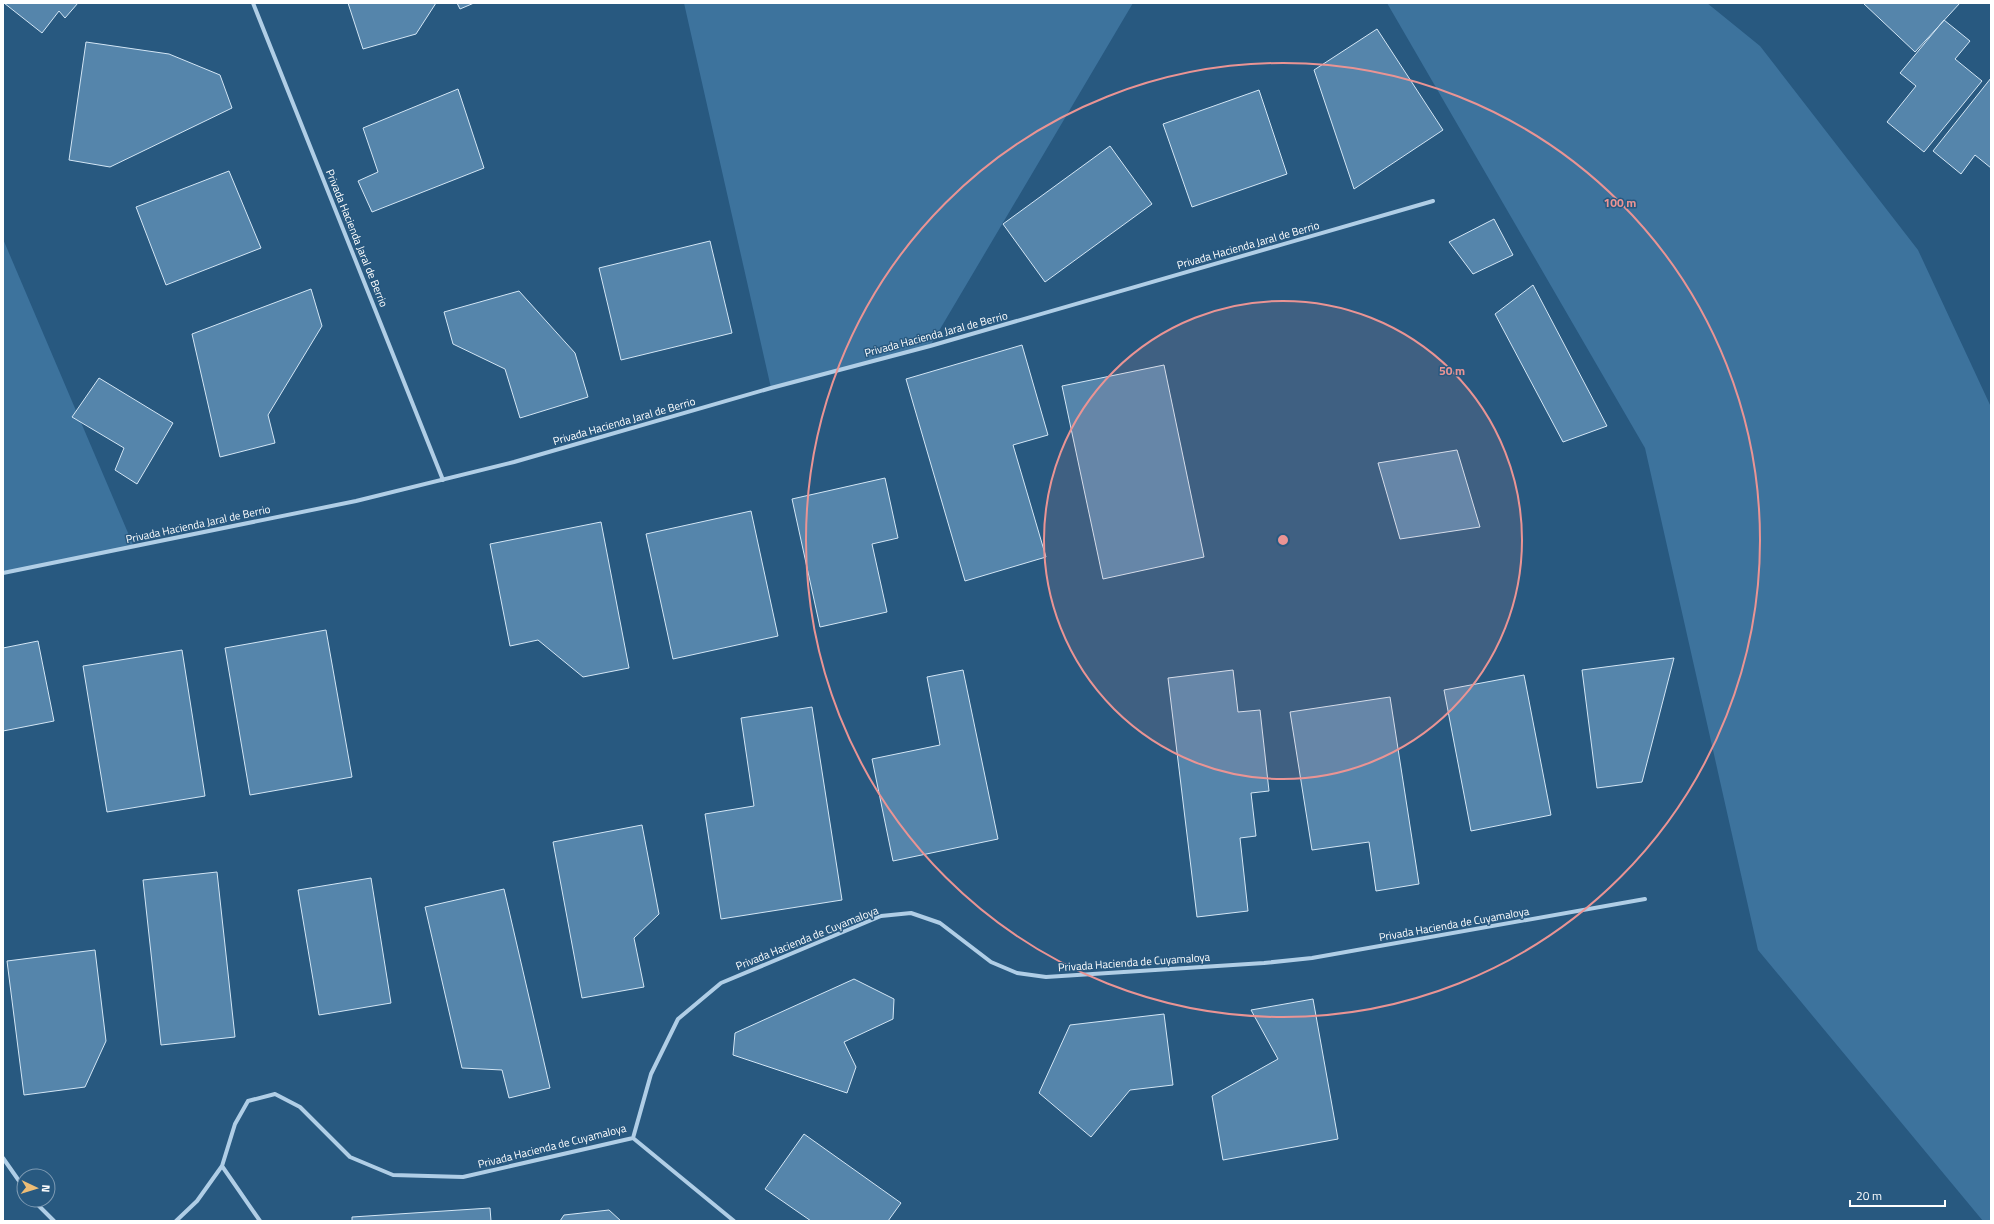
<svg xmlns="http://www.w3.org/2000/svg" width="1994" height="1224" font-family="'Titillium Web',sans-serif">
<rect width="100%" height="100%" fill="#285980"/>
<path fill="#3d739d" d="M684,3H1133L930,346L771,388Z
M1387,3H1707L1760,46L1918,250L1991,407V1221H1983L1758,950L1645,448Z
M3,239L134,547L3,573Z"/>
<path fill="#5585ab" stroke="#d3e6f5" d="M4,3H78L65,18L59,11L42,33Z
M348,3H436L416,34L363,49Z
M457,3H474L460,9Z
M1863,3H1960L1915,52Z
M1944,20L1970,41L1955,59L1982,81L1924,152L1887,122L1916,86L1900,73Z
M1377,29L1443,130L1354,189L1314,70Z
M86,42L169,54L220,75L232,108L110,167L69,160Z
M1991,78V168L1975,155L1961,174L1933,151Z
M458,89L484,168L372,212L358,181L378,172L363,128Z
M1259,90L1287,174L1192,207L1163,124Z
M1110,146L1152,204L1045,282L1003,224Z
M229,171L261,248L166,285L136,207Z
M1494,219L1513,255L1473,274L1449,242Z
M710,241L732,333L621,360L599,268Z
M1533,285L1607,426L1563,442L1495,314Z
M311,289L322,326L268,415L275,443L220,457L192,334Z
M519,291L575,353L588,397L520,418L505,369L453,344L444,312Z
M1022,345L1048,435L1013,445L1046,557L965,581L906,379Z
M1164,365L1204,557L1103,579L1062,386Z
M99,378L173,423L137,484L115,470L124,448L72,417Z
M1457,450L1480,527L1400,539L1378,463Z
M885,478L898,538L872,544L887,612L820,627L792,499Z
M751,511L778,636L673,659L646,534Z
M601,522L629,668L583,677L538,640L510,646L490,544Z
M326,630L352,777L250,795L225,648Z
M38,641L54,721L3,731V648Z
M182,650L205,796L107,812L83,666Z
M1674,658L1642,782L1597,788L1582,670Z
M963,670L998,839L893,861L872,759L940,745L927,677Z
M1233,670L1238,712L1260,710L1269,791L1251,793L1256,836L1240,838L1248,911L1197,917L1168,678Z
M1524,675L1551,815L1471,831L1444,690Z
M1390,697L1419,884L1376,891L1369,842L1312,850L1290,712Z
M812,707L842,900L721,919L705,814L754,806L741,718Z
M642,825L659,914L634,938L644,987L582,998L553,842Z
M217,872L235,1037L161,1045L143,880Z
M371,878L391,1003L319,1015L298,890Z
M504,889L550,1088L509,1098L502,1070L462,1068L425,907Z
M95,950L106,1041L85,1087L24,1095L7,961Z
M854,979L894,999L893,1019L844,1042L856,1067L847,1093L733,1055L735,1033Z
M1313,999L1338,1139L1223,1160L1212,1096L1278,1059L1251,1010Z
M1164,1014L1173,1085L1130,1090L1091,1137L1039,1093L1070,1025Z
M804,1134L901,1203L888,1221H811L765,1189Z
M490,1208L491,1221H352V1217Z
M609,1210L621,1221H560L564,1215Z"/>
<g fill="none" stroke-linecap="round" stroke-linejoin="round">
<path stroke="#b0cee6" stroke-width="4" d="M253,3L443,480
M3,573L356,501L514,462L771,388L930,346L1433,201
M633,1138L651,1074L678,1019L721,983L881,916L911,913L940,923L991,962L1017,973L1046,977L1264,963L1312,958L1645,899
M633,1138L734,1221
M3,1158L24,1188
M222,1166L260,1221
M33,1200L54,1221
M176,1221L197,1201L222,1166L235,1124L248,1101L275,1094L300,1107L350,1157L393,1175L463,1177L633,1138"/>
</g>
<circle cx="1283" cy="540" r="239" fill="#ea9494" fill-opacity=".12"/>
<g fill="none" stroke="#ea9494" stroke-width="2">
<circle cx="1283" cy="540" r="239"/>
<circle cx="1283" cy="540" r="477"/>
</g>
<g text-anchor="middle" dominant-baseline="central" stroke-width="3" stroke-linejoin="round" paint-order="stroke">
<g font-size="11" fill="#fff" stroke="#285980">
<text transform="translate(357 238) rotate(68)">Privada Hacienda Jaral de Berrio</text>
<text transform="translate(1248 245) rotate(-16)">Privada Hacienda Jaral de Berrio</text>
<text transform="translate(936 334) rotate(-15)">Privada Hacienda Jaral de Berrio</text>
<text transform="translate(624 421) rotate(-16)">Privada Hacienda Jaral de Berrio</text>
<text transform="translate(198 524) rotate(-12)">Privada Hacienda Jaral de Berrio</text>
<text transform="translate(1454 924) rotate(-10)">Privada Hacienda de Cuyamaloya</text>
<text transform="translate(807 938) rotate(-22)">Privada Hacienda de Cuyamaloya</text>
<text transform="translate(1134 962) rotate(-4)">Privada Hacienda de Cuyamaloya</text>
<text transform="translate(552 1146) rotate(-14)">Privada Hacienda de Cuyamaloya</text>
</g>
</g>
<circle cx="1283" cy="540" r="6" fill="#ea9494" stroke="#285980" stroke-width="2"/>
<g font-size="12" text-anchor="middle" font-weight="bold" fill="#ea9494" stroke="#285980" stroke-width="3" stroke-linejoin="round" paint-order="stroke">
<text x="1620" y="207">100 m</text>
<text x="1452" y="375">50 m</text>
</g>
<rect width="1994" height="1224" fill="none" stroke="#ffffff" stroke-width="8"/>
<g transform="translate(36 1188) rotate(94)"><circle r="19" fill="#285980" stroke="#7e9bb3"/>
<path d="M0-3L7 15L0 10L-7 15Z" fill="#edbd76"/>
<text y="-6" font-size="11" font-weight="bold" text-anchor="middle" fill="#ffffff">N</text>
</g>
<path d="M1850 1200v6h95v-6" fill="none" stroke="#ffffff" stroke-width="2"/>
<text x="1856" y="1200" font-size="12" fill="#ffffff" stroke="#285980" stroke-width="3" paint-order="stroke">20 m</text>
</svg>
